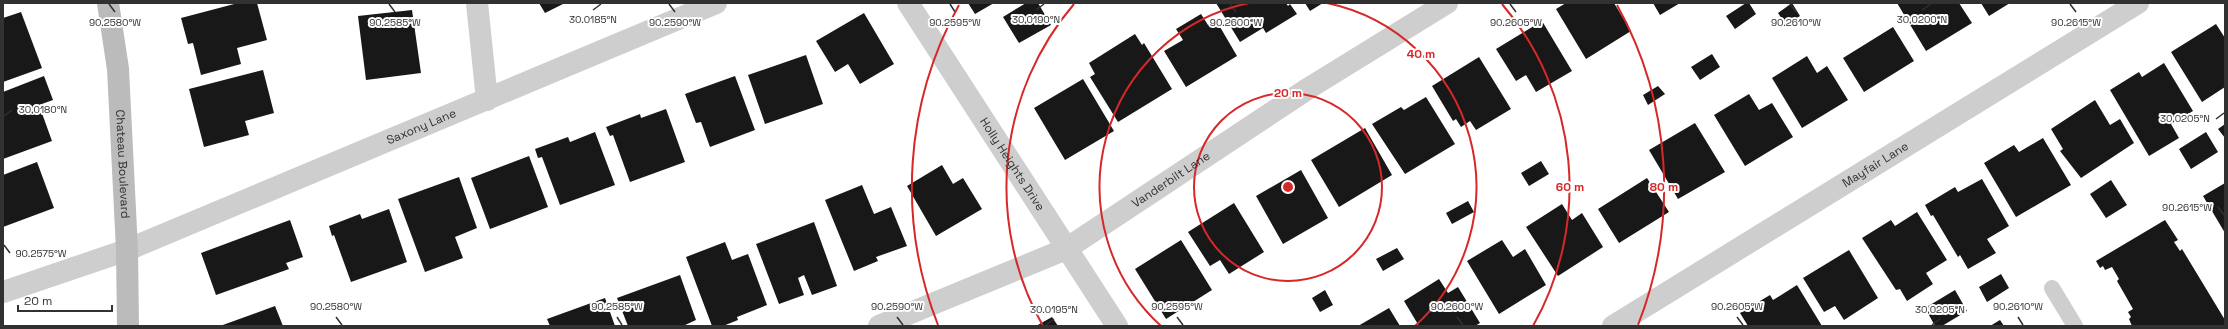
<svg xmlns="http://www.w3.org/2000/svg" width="2228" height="329" font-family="'Space Grotesk',sans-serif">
<rect width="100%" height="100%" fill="#fff"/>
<path fill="#181818" d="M238,3H257L267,40L237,48L241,64L201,75L193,43L188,44L181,18Z
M539,3H565L545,13Z
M968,3H994L975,14Z
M1026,3H1038L1051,25L1019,43L1003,17Z
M1216,3H1286L1288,6L1290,4L1297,14L1266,33L1263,28L1240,42Z
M1305,3H1323L1310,11Z
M1566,3H1614L1631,31L1586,59L1556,9Z
M1653,3H1680L1660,15Z
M1746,3H1749L1756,14L1735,29L1726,16Z
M1792,3L1800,16L1786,25L1778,13Z
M1897,3H1959L1972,23L1926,51Z
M1981,3H2010L1989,16Z
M412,10L421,73L366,80L358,16Z
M21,12L42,68L3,82V18Z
M864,13L894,64L860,84L848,64L835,72L816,41Z
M1201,14L1208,25L1216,20L1237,56L1186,87L1164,51L1183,40L1176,29Z
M1542,21L1572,71L1536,92L1526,75L1516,81L1496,49Z
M2216,24L2225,38V87L2202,102L2171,52Z
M1893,27L1914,61L1864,92L1843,58Z
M1135,34L1142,45L1144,43L1172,89L1118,122L1090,77L1095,74L1089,63Z
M1712,54L1720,67L1700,80L1691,67Z
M806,55L823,104L765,124L748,75Z
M1807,56L1817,73L1827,66L1848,100L1802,128L1772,78Z
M1479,57L1511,109L1476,130L1470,121L1461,127L1456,119L1453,121L1432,86Z
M2164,63L2193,111L2171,124L2179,138L2149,156L2110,90L2139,72L2142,77Z
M263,70L274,113L245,121L249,135L204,147L189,89Z
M44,76L53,100L39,105L52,141L3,159V92Z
M735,76L755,130L710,147L701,122L696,123L685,94Z
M1083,79L1114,131L1065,160L1034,108Z
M1658,86L1665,94L1648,105L1643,95Z
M1749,94L1759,110L1772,103L1793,137L1745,166L1714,115Z
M1426,97L1455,144L1405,174L1372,124L1401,107L1404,110Z
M2095,100L2110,125L2120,119L2134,143L2081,178L2060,151L2063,149L2051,129Z
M666,109L685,162L630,182L613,135L610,136L606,127L640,114L641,118Z
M1695,123L1725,172L1678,199L1649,150Z
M2225,124V138L2218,129Z
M1365,128L1392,175L1339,207L1311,160Z
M595,132L615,185L560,205L542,157L538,158L535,149L568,137L570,142Z
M2206,132L2218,152L2191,169L2179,149Z
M2043,138L2071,185L2016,217L1984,163L2014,145L2019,152Z
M529,156L548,207L490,229L471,178Z
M1541,161L1549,174L1529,186L1521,173Z
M37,162L54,208L3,227V175Z
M942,165L953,184L963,178L982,209L936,236L907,186Z
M1301,170L1328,218L1283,244L1256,196Z
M459,177L477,228L455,237L463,258L425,272L398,199Z
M1647,178L1669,212L1619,243L1598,209Z
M1982,179L2009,226L1987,239L1996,253L1968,269L1960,255L1958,257L1933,215L1931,216L1925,205L1955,187L1958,192Z
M2111,180L2127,205L2106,218L2090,194Z
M2225,183V233L2203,196Z
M862,185L874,214L891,207L907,246L876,257L878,261L854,271L825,200Z
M1468,201L1474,212L1452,224L1446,213Z
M1234,203L1264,252L1229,274L1220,260L1210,266L1188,232Z
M1562,204L1572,220L1582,213L1603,247L1558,276L1526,227Z
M389,209L407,262L351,282L334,235L332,236L329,226L360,214L362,219Z
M1917,212L1947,260L1926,273L1933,284L1907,301L1900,289L1896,290L1862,238L1891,220L1895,226Z
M290,220L303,257L286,263L289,269L216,295L201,253Z
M2165,220L2178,240L2174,242L2180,251L2182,249L2225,320V326H2132L2129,319L2131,317L2128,312L2133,309L2117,281L2119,279L2112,267L2105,270L2103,266L2100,268L2096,261Z
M814,222L837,286L812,295L804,275L798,278L804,295L779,304L756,244Z
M1181,240L1212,290L1166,319L1135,269Z
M1502,240L1513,257L1525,249L1546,285L1499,314L1467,261Z
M725,242L732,260L748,254L767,305L737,317L738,320L723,326H712L686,257Z
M1397,248L1404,259L1383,271L1376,259Z
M1849,250L1878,298L1844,320L1835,306L1824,312L1803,278Z
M2001,274L2009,288L1987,302L1979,287Z
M680,275L696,320L683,326H628L617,298Z
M1439,279L1448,293L1458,287L1480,323L1475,326H1419L1404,301Z
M1797,285L1822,326H1748L1740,313L1770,295L1773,300Z
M1325,290L1333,305L1320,312L1312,298Z
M1955,290L1967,311L1942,326H1935L1925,308Z
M605,298L615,326H550L547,319Z
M275,306L283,326H220Z
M1389,308L1400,326H1358Z
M1052,317L1058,326H1036Z
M2000,320L2004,326H1990Z"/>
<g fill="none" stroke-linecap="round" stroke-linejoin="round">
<path stroke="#cecece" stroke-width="16" d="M2052,288L2075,326"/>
<g stroke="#cecece" stroke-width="22">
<path d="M477,3L487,100"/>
<path id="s1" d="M908,3L1117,326"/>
<path id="s2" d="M3,292L127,250L716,3"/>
<path id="s3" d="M879,326L1066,249L1309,88L1447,3"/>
<path id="s4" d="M1613,326L2138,3"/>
</g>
<path stroke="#bbb" stroke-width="22" id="s5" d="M108,3L118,69L127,250L128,326"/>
</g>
<path fill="none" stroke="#313131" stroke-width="1.5" d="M109,4L115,12M389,4L395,12M669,4L675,12M950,4L955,12M1230,4L1236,12M1510,4L1516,12M1790,4L1796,12M2070,4L2076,12M593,10L601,4M1036,10L1044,4M1922,10L1931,4M4,116L12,110M2216,119L2224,113M2218,207L2224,215M4,245L10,253M336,317L342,325M617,317L622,325M897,317L903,325M1177,317L1183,325M1457,317L1463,325M1737,317L1743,325M2018,317L2023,325M1046,325L1054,319M1932,325L1940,319"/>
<g fill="none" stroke="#d62828" stroke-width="2">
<circle cx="1288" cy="187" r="94"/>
<path d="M1161 326A188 188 0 0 1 1249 3M1327 3A188 188 0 0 1 1415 326"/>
<path d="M1043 326A282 282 0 0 1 1074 4M1502 4A282 282 0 0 1 1533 326"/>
<path d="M938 325A376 376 0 0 1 959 5M1617 5A376 376 0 0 1 1638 325"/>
</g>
<g text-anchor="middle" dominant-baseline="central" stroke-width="4" stroke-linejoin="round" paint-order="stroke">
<g font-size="12" fill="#313131" stroke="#fff">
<text stroke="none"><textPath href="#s2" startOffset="450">Saxony Lane</textPath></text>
<text stroke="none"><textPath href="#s5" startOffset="162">Chateau Boulevard</textPath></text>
<text stroke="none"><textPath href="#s4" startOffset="308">Mayfair Lane</textPath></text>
<text stroke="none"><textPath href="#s1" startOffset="192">Holly Heights Drive</textPath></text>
<text stroke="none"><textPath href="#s3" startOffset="328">Vanderbilt Lane</textPath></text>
</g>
</g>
<g font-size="10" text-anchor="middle" fill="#313131" stroke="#fff" stroke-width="4" stroke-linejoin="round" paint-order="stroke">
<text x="593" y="23">30.0185°N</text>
<text x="1036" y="23">30.0190°N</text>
<text x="1922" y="23">30.0200°N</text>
<text x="115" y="26">90.2580°W</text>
<text x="395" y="26">90.2585°W</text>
<text x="675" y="26">90.2590°W</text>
<text x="955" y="26">90.2595°W</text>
<text x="1236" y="26">90.2600°W</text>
<text x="1516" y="26">90.2605°W</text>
<text x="1796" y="26">90.2610°W</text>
<text x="2076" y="26">90.2615°W</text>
<text x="43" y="113">30.0180°N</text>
<text x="2185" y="122">30.0205°N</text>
<text x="2187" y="211">90.2615°W</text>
<text x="41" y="257">90.2575°W</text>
<text x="336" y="310">90.2580°W</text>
<text x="617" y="310">90.2585°W</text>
<text x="897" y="310">90.2590°W</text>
<text x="1177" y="310">90.2595°W</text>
<text x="1457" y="310">90.2600°W</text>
<text x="1737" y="310">90.2605°W</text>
<text x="2018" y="310">90.2610°W</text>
<text x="1054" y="313">30.0195°N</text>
<text x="1940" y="313">30.0205°N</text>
</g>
<circle cx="1288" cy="187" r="6" fill="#d62828" stroke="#fff" stroke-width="2"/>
<g font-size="12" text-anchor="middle" font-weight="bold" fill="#d62828" stroke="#fff" stroke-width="4" stroke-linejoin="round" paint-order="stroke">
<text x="1421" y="58">40 m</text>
<text x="1288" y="97">20 m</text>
<text x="1570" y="191">60 m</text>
<text x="1664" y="191">80 m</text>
</g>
<rect width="2228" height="329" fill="none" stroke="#313131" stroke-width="8"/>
<path d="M18 305v6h94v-6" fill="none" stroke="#313131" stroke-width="2"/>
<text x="24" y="305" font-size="12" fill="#313131" stroke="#ffffff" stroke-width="3" paint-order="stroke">20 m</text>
</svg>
